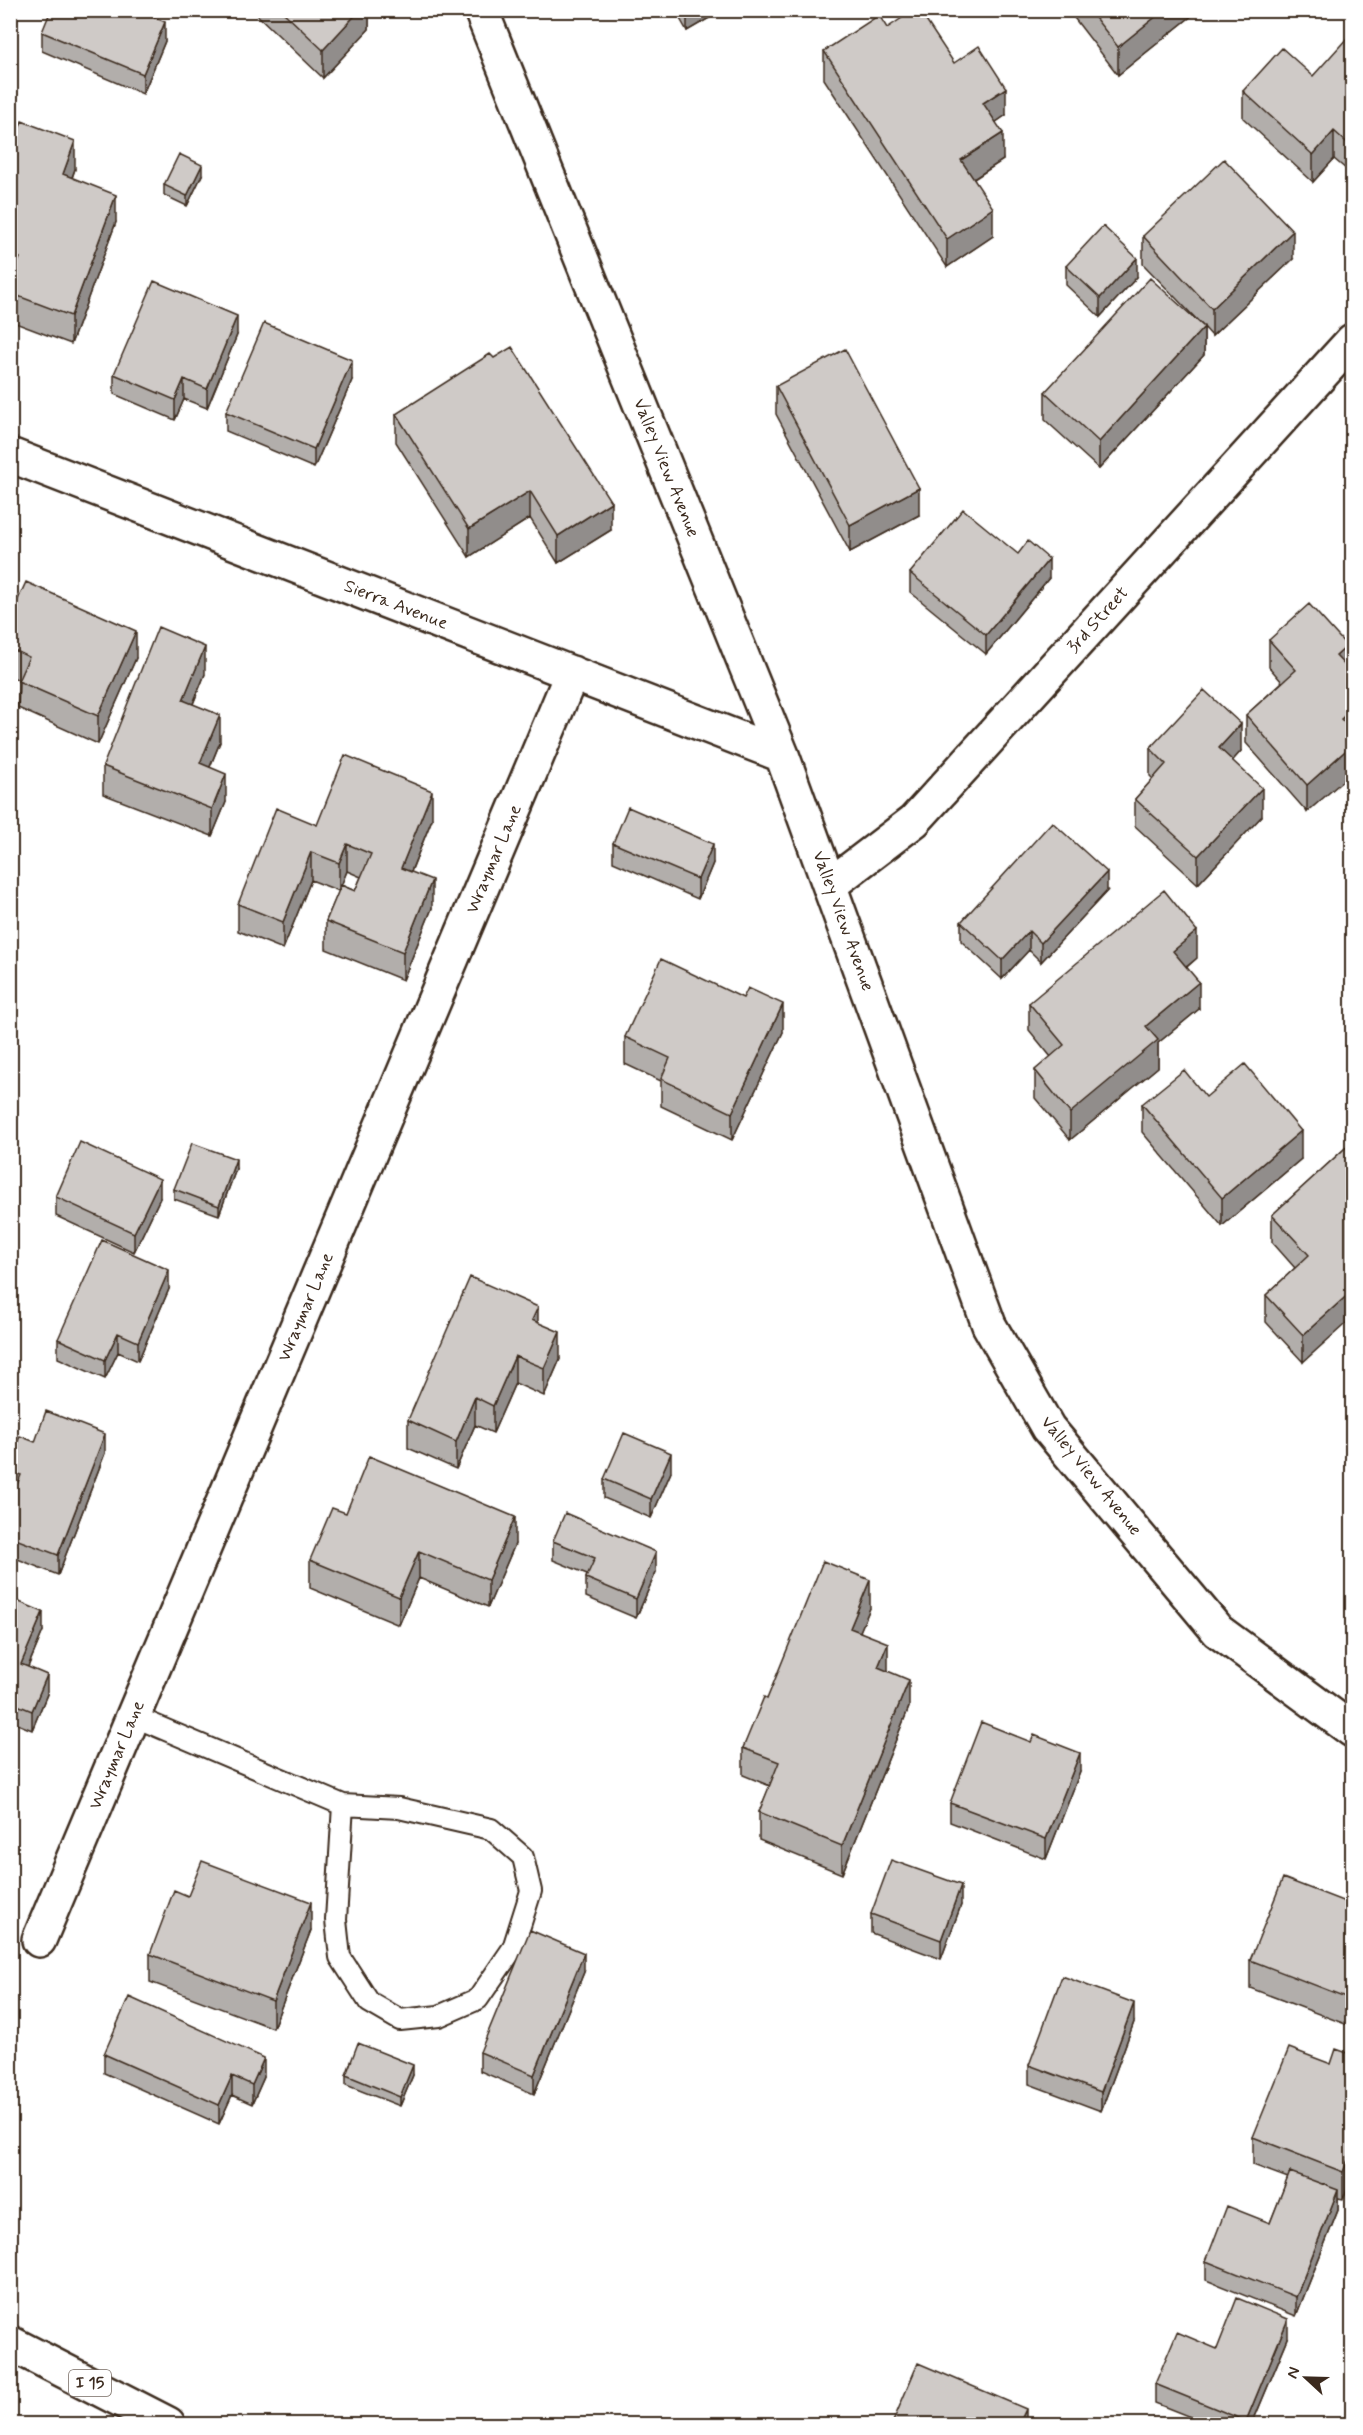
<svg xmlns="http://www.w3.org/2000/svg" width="1363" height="2435" font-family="Mynerve,sans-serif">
<rect width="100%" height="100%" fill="#fff"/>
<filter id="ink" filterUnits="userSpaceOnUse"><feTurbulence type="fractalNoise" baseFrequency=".0167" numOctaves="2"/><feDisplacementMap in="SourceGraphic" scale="12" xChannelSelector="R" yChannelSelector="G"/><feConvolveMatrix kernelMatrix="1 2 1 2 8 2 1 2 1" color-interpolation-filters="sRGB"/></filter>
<g filter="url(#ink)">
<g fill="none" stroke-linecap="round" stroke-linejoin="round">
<defs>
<path id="lane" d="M133,1716L343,1805L399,1808L491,1829L523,1857L531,1891L513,1948L478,1999L439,2016L400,2020L369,2002L340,1957L336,1920L343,1805"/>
<path id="street" d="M481,10L782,755L989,1325L1048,1428L1218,1631L1352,1730
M10,455L782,755
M830,885L914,821L1352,341
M39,1940L572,673"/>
<path id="highway" d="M10,2343L168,2424"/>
</defs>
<use href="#lane" stroke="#3b2a1e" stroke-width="24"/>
<use href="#street" stroke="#3b2a1e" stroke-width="38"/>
<use href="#highway" stroke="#3b2a1e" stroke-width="38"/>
<use href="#lane" stroke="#fff" stroke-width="20"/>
<use href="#street" stroke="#fff" stroke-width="33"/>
<use href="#highway" stroke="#fff" stroke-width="33"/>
</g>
<path fill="#b2aeab" stroke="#3b2a1e" stroke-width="1.5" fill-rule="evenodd" d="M252,10H369V29L323,78Z
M675,10H723L687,31Z
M1068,10H1199L1118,75Z
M887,28L954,63L1006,115L996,122L1003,160L974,179L993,236L947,267L824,79V51Z
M42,32L165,41L143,94L42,51Z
M1353,41V175L1334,159L1313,182L1243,118V91L1313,76Z
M10,152L75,169L72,178L116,222L71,344L10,321Z
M202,175L187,206L164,195V185Z
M1143,236L1293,259L1212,336L1204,327V355L1099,469L1045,420V392L1202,325L1143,264Z
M1066,266L1137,277L1100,317L1066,285Z
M237,335L207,408L184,399L175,420L114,394V374Z
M352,380L314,468L226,431V412Z
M776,386L919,515L850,552L776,414Z
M396,414L611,530L558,563L530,518L469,557L396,442Z
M1018,554L1049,578L986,654L910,592V573Z
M10,617L136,658L98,744L18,708L19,680L10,676Z
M1269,640L1347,668L1307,812L1246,743V715L1282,682L1269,667Z
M205,674L193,704L220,742L210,767L226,802L212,836L103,794V766Z
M1150,748L1241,751L1232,761L1262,816L1198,884L1135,826V799L1153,779L1150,776Z
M432,819L411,872L432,908L403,980L326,949V921L339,891L311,880L283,949L238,931V904L317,825ZM347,871L361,877L355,891L341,885Z
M613,843L713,863L698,899L613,862Z
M1107,891L1041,962L1029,950L1002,979L961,941V922Z
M1197,958L1187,967L1199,1009L1158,1043V1067L1070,1140L1035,1098V1070L1051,1057L1029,1030V1003Z
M743,998L783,1032L732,1140L661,1106V1081L625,1064V1037Z
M1206,1097L1301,1159L1222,1226L1142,1132V1104Z
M1353,1141L1303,1362L1266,1322V1295L1295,1268L1272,1242V1215Z
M236,1169L219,1215L174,1199V1189Z
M56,1197L160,1198L134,1252L56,1216Z
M169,1289L138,1361L118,1352L105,1379L58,1358V1339Z
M538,1322L560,1359L544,1396L515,1383L493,1433L475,1425L456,1469L408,1448V1420Z
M35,1442L105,1453L58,1575L10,1556V1502L15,1492L10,1490V1460Z
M671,1472L651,1518L604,1498V1479Z
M346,1513L515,1544L488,1607L419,1578L399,1625L310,1588V1560Z
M553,1541L656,1572L636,1618L586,1597V1578L587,1574L553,1560Z
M10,1598L43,1631L28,1667L47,1694L32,1730L10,1721Z
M870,1608L860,1631L887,1671L909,1707L842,1874L759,1840V1812L770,1786L743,1775V1748L767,1699Z
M1080,1772L1046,1859L950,1822V1803Z
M188,1896L311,1930L273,2028L150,1982V1954Z
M961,1905L941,1959L871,1933V1914Z
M1353,1905V2027L1250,1988V1960Z
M584,1972L534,2094L480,2071V2052Z
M1134,2022L1101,2111L1029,2084V2065Z
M104,2054L264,2077L252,2104L232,2095L219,2124L104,2073Z
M1353,2055V2174L1343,2199L1338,2198V2210L1296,2316L1206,2280V2261L1270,2223L1288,2178L1253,2165V2137L1331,2064Z
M346,2075H413L400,2106L346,2085Z
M1288,2338L1252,2424H1208L1155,2403V2384L1217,2349Z"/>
<path fill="#918d8b" stroke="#3b2a1e" stroke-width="1.5" d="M360,10H369V29L323,78V50Z
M690,10H723L687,31V12Z
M1164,10H1199L1118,75V47Z
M165,22V41L143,94V74Z
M1006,88V115L983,131V103Z
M1334,131V159L1313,182V155Z
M1003,133V160L961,187V160Z
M75,141V169L63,202V174Z
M202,165V175L187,206V196Z
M116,195V222L71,344V316Z
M993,208V236L947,267V239Z
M1293,231V259L1212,336V309Z
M1137,258V277L1100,317V298Z
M237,316V335L207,408V389Z
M1204,327V355L1099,469V442Z
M352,360V380L314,468V449Z
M184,379V399L175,420V400Z
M919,488V515L850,552V525Z
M530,491V518L469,557V529Z
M611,502V530L558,563V536Z
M1049,559V578L986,654V635Z
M136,631V658L98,744V716Z
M1347,646V674L1336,656Z
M205,647V674L183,728V700Z
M1353,708V736L1341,719Z
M220,715V742L200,791V763Z
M1241,724V751L1219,776V748Z
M1353,744V772L1307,812V785Z
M226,774V802L212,836V809Z
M1262,788V816L1198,884V856Z
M432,791V819L401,896V868Z
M347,844V871L339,891V863Z
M713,844V863L698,899V879Z
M311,852V880L283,949V922Z
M1107,872V891L1041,962V943Z
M432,880V908L403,980V952Z
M1029,931V950L1002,979V960Z
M1197,931V958L1173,978V951Z
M1199,982V1009L1158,1043V1067L1070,1140V1113L1146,1026Z
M783,1004V1032L732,1140V1113Z
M1301,1131V1159L1222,1226V1198Z
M236,1159V1169L219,1215V1206Z
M160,1179V1198L134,1252V1233Z
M169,1270V1289L138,1361V1342Z
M1353,1290V1317L1303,1362V1335Z
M538,1307V1335L532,1320Z
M560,1332V1359L544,1396V1368Z
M118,1333V1352L105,1379V1360Z
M515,1356V1383L493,1433V1406Z
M475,1397V1425L456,1469V1442Z
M105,1434V1453L58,1575V1555Z
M671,1453V1472L651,1518V1499Z
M515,1517V1544L488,1607V1580Z
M419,1551V1578L399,1625V1597Z
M656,1552V1572L636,1618V1599Z
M870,1580V1608L850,1655V1628Z
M43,1612V1631L21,1683V1664Z
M888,1643V1670L878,1694V1667Z
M47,1675V1694L32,1730V1711Z
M909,1680V1707L842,1874V1846Z
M1080,1753V1772L1046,1859V1839Z
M961,1885V1905L941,1959V1940Z
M311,1902V1930L273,2028V2001Z
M584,1953V1972L534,2094V2075Z
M1134,2003V2022L1101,2111V2092Z
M264,2058V2077L252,2104V2085Z
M413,2065V2075L400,2106V2097Z
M232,2076V2095L219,2124V2105Z
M1353,2147V2174L1343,2199V2172Z
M1338,2190V2210L1296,2316V2297Z
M1288,2319V2338L1252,2424H1246V2421Z
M1026,2409V2424H1019Z"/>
<path fill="#cfcac7" stroke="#3b2a1e" stroke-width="1.5" d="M51,10H138L165,22L143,74L42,32Z
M281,10H360L323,50Z
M914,10H919L954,63L979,46L1006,88L983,103L1003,133L961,160L993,208L947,239L824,51L879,15L887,28Z
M1089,10H1164L1118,47Z
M1348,37L1353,41V148L1334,131L1313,155L1243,91L1282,48L1313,76Z
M22,121L75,141L63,174L116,195L71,316L10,293V280L20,258L10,255V152Z
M179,154L202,165L187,196L164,185Z
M1224,159L1293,231L1212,309L1143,236Z
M1103,226L1137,258L1100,298L1066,266Z
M1150,278L1204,327L1099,442L1045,392Z
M154,281L237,316L207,389L184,379L175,400L114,374Z
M264,323L352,360L314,449L226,412Z
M512,347L611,502L558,536L530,491L469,529L396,414L490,354L494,358Z
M845,349L919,488L850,525L776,386Z
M963,509L1018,554L1028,541L1049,559L986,635L910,573Z
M26,582L136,631L98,716L18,681L29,657L10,648V617Z
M1309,604L1347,646L1336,656L1353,674V708L1341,719L1353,732V744L1307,785L1246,715L1296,670L1269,640Z
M158,627L205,647L183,700L220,715L200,763L226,774L212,809L103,766Z
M1204,690L1241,724L1219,748L1262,788L1198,856L1135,799L1166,764L1150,748Z
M345,755L432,791L401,868L432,880L403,952L326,921L341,885L355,891L371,854L347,844L339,863L311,852L283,922L238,904L276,808L317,825Z
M628,807L713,844L698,879L613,843Z
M1052,822L1107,872L1041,943L1029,931L1002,960L961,922Z
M1164,890L1197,931L1173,951L1199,982L1146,1026L1158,1040L1070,1113L1035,1070L1064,1045L1029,1003Z
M661,959L743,998L748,988L783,1004L732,1113L661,1079L670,1058L625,1037Z
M1245,1064L1301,1131L1222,1198L1142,1104L1184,1070L1206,1097Z
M1353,1141V1290L1303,1335L1266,1295L1309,1255L1272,1215Z
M80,1142L160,1179L134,1233L56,1197Z
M192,1143L236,1159L219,1206L174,1189Z
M102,1240L169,1270L138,1342L118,1333L105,1360L58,1339Z
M470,1277L538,1307L532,1320L560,1332L544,1368L515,1356L493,1406L475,1397L456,1442L408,1420Z
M46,1411L105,1434L58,1555L10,1537V1502L21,1475L10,1471V1460L20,1436L35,1442Z
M624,1433L671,1453L651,1499L604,1479Z
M369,1456L515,1517L488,1580L419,1551L399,1597L310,1560L332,1508L346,1513Z
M565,1513L656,1552L636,1599L586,1578L595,1558L553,1541Z
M823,1561L870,1580L850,1628L888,1643L878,1667L909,1680L842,1846L759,1812L779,1762L743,1748L764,1697L767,1699Z
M10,1598L43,1612L21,1664L47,1675L32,1711L10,1702Z
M981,1722L1031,1742L1034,1735L1080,1753L1046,1839L950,1803Z
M891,1860L961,1885L941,1940L871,1914Z
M202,1861L311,1902L273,2001L150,1954L174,1890L188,1896Z
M1283,1878L1353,1905V2000L1250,1960Z
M530,1930L584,1953L534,2075L480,2052Z
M1062,1976L1134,2003L1101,2092L1029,2065Z
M129,1997L264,2058L252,2085L232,2076L219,2105L104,2054Z
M358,2043L413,2065L400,2097L346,2075Z
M1289,2048L1331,2064L1336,2049L1353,2055V2147L1343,2172L1253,2137Z
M1290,2172L1338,2190L1296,2297L1206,2261L1227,2206L1270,2223Z
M1237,2298L1288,2319L1246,2421L1155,2384L1177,2332L1217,2349Z
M918,2363L1026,2409L1019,2424H892Z"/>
</g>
<g text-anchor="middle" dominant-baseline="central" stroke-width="5" stroke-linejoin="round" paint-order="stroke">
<rect fill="#fff" stroke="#766a62" stroke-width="1.5" x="69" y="2370" width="42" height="26" rx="4.5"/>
<g font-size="16" font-weight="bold" fill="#3b2a1e">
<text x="90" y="2383">I 15</text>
</g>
<g font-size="18" fill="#3b2a1e" stroke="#fff">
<text transform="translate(666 468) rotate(68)">Valley View Avenue</text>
<text transform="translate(396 605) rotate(21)">Sierra Avenue</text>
<text transform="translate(1098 620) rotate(-48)">3rd Street</text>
<text transform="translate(494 859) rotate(-67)">Wraymar Lane</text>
<text transform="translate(843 921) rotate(70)">Valley View Avenue</text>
<text transform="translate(306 1307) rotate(-67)">Wraymar Lane</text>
<text transform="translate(1091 1476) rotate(51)">Valley View Avenue</text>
<text transform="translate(117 1755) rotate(-67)">Wraymar Lane</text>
</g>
</g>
<rect width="1363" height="2435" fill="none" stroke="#fff" stroke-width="36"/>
<rect x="18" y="18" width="1327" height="2399" fill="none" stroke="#3b2a1e" stroke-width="2" filter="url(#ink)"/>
<g transform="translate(1306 2378) rotate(292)" stroke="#ffffff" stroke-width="4.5" paint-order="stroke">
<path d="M0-4.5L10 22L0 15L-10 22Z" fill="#3b2a1e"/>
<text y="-9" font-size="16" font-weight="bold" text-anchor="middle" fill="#3b2a1e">N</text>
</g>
</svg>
